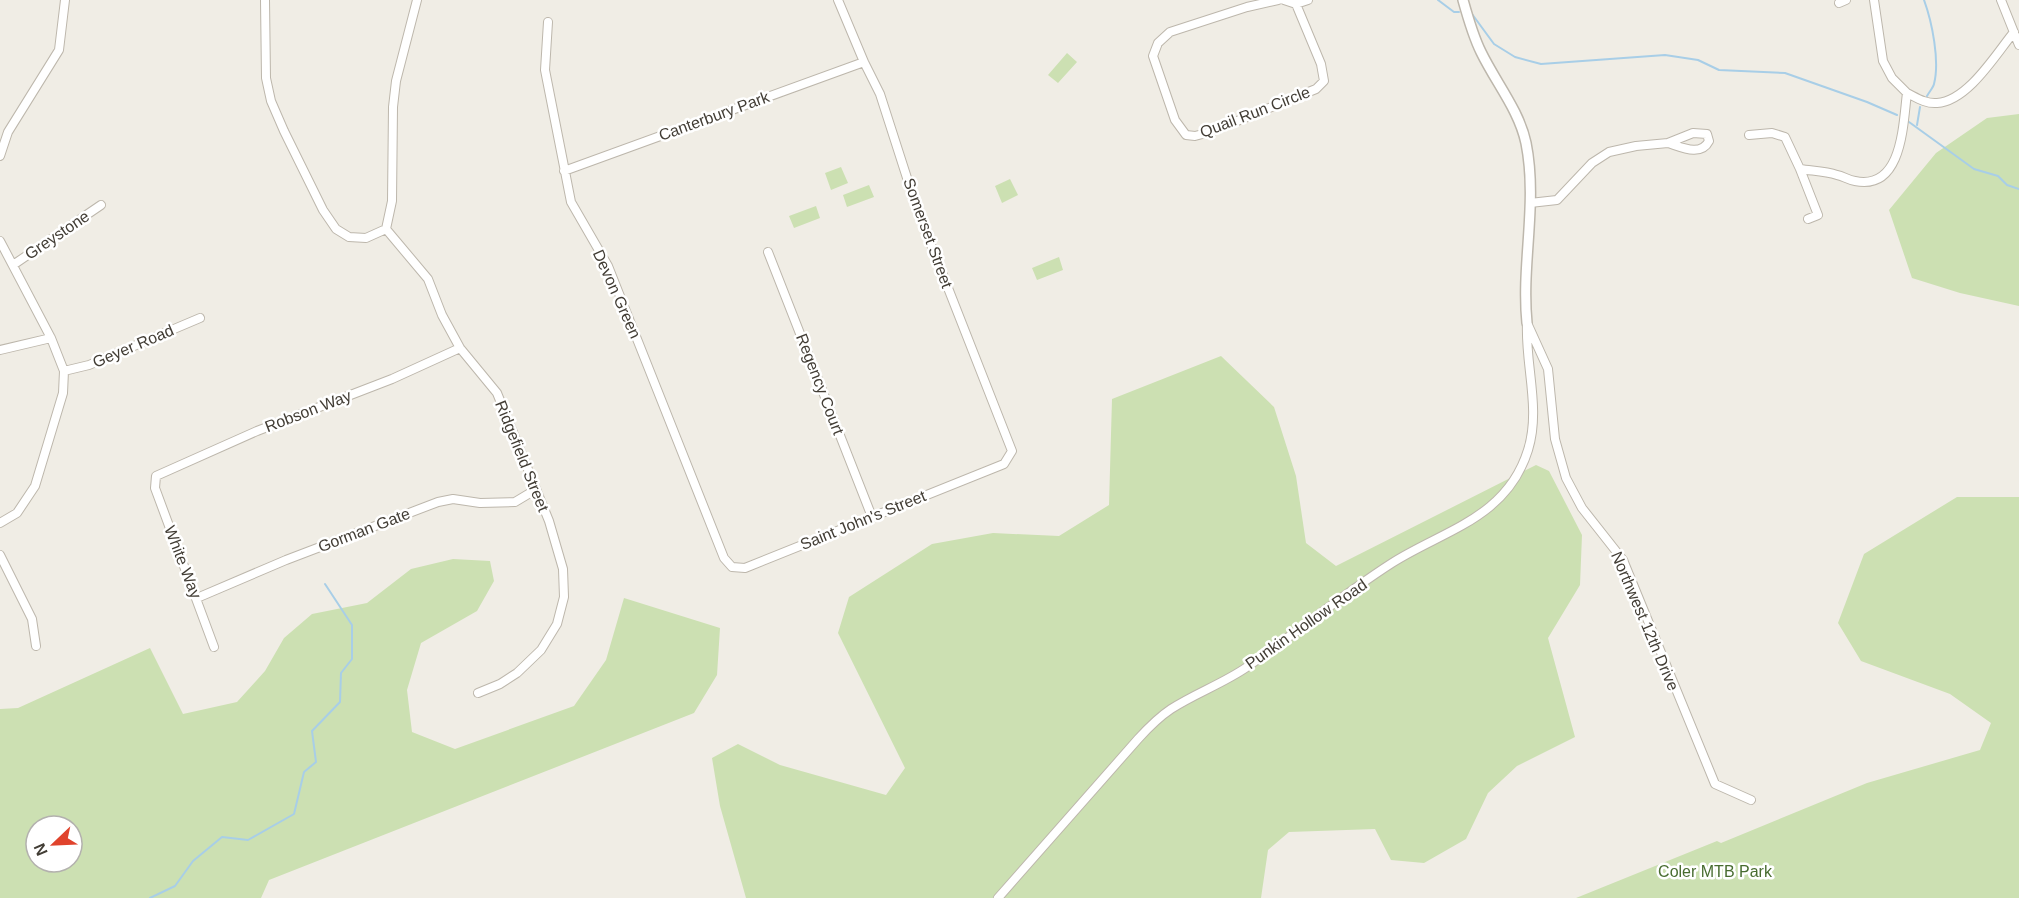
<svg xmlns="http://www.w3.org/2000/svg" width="2019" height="898" font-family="Arial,sans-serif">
<rect width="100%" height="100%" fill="#f0ede5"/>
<path fill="#cce0b2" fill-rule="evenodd" d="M1067,53L1077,62L1058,83L1048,75Z
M2019,114V306L1960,293L1912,278L1889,210L1936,153L1987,118Z
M841,167L848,183L831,190L825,173Z
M1010,179L1018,195L1002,203L995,186Z
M869,185L874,197L847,207L843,195Z
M816,206L820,218L794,228L789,216Z
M1059,257L1063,270L1037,280L1032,268Z
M1221,356L1274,407L1296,476L1306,543L1336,566L1536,465L1549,471L1582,535L1580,585L1548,638L1575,737L1517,766L1488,793L1466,839L1424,863L1391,860L1375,829L1289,832L1268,850L1261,898H746L720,806L712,758L738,744L780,765L886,795L905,768L838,633L849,597L932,544L993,533L1059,536L1109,505L1112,399Z
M1957,497H2019V898H1576L1717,841L1721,843L1867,783L1980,750L1991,723L1950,694L1861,661L1838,623L1864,554Z
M453,559L490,561L494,581L477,611L421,643L407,690L412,732L455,749L574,706L606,660L624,598L720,628L717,675L694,713L269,880L261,898H0V709L18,708L150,648L183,714L237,702L265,671L284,638L312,614L367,603L411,569ZM36,826H72V862H36Z"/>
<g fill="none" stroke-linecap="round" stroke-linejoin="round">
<path stroke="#a8cee7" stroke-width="2" d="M1438,0L1454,12H1459
M1924,0C1932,22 1940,61 1934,84C1933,88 1929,92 1927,96
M1472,14L1494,44L1515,57L1541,64L1665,55L1698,60L1719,70L1785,73L1867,102L1897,115
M1909,122L1974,169L1998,176L2007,185L2019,189
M1917,125L1920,107
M150,898L175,886L193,861L222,837L248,840L294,814L304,772L316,762L312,731L340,702L341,673L352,659V625L325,584"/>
<defs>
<path id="minor" d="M265,0L266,78L271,101L284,131L323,210L336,229L349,237L366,238L386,229
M1278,0L1247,7L1170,32L1158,43L1153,56L1175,120L1186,135L1195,136L1210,132L1316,89L1324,81L1321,64L1296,4L1284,0
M2001,0L2019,45
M1839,3L1846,0
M1296,4L1308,0
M548,22L545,70L571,202L608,266L724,558L732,567L745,568L1004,464L1012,451L917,209L880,94L864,62L838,0
M1907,93C1917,98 1926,104 1937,103C1968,101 1996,54 2014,32
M1749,135L1772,133L1785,137L1800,169C1812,171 1825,171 1837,175C1843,176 1848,180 1855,181C1903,191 1903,123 1907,93L1892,78L1883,61L1874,0
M0,156L8,132L59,50L65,0
M1800,169L1818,215L1808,219
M564,171L864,62
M1530,203L1557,200L1592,163L1609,152L1636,146L1668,143L1693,133L1707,134L1709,141C1701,157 1681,147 1668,143
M386,229L428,279L442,315L460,348L497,393L549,521L563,569L564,597L557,624L541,650L517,673L500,684L478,693
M386,229L392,201L393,107L396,81L417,0
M0,241L51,338L64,371L63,393L35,486L17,513L0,523
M768,252L872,517
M13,265L101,205
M1528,325L1548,369L1555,439L1566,478L1582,508L1623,560L1715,784L1751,800
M0,350L51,338
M64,371L89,365L200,318
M0,555L32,619L36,646
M197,598L286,560L438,502L453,499L480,503L515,502L535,490
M214,647L155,488L156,476L257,431L392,379L460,348
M998,898L1138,739C1148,728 1159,717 1171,709C1196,693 1224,683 1247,667C1296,633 1342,595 1392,563C1444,530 1507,518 1528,450C1541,409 1525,365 1527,323"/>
<path id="tertiary" d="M1463,0C1468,18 1473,36 1481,52C1496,83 1519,110 1526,143C1538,203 1521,264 1527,323"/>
</defs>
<use href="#minor" stroke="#bdb7ac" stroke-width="10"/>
<use href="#tertiary" stroke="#bdb7ac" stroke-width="12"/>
<use href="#minor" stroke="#fff" stroke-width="8"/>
<use href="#tertiary" stroke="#fff" stroke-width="9"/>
</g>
<g text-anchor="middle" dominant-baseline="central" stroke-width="5" stroke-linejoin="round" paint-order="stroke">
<g font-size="16" fill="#423d35" stroke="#fff">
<text transform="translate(1255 112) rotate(-21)">Quail Run Circle</text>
<text transform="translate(714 116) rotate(-20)">Canterbury Park</text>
<text transform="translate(928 233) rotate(70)">Somerset Street</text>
<text transform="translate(57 235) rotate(-34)">Greystone</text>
<text transform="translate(617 294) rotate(66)">Devon Green</text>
<text transform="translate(133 346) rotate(-23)">Geyer Road</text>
<text transform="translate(820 384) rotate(69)">Regency Court</text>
<text transform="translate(308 411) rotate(-21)">Robson Way</text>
<text transform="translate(522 456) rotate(68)">Ridgefield Street</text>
<text transform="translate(863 520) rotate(-22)">Saint John's Street</text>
<text transform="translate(364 530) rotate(-21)">Gorman Gate</text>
<text transform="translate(183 562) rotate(69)">White Way</text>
<text transform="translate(1645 621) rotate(67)">Northwest 12th Drive</text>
<text transform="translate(1306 624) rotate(-35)">Punkin Hollow Road</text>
</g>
<g font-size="16" fill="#486c30" stroke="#fff">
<text x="1715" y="871">Coler MTB Park</text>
</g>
</g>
<g transform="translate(54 844) rotate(247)"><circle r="28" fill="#ffffff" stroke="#b3b1ae" stroke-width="1.5"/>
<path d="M0-4.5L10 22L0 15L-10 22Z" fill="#e0432c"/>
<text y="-9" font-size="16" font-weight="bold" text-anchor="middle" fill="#423d35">N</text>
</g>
</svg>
